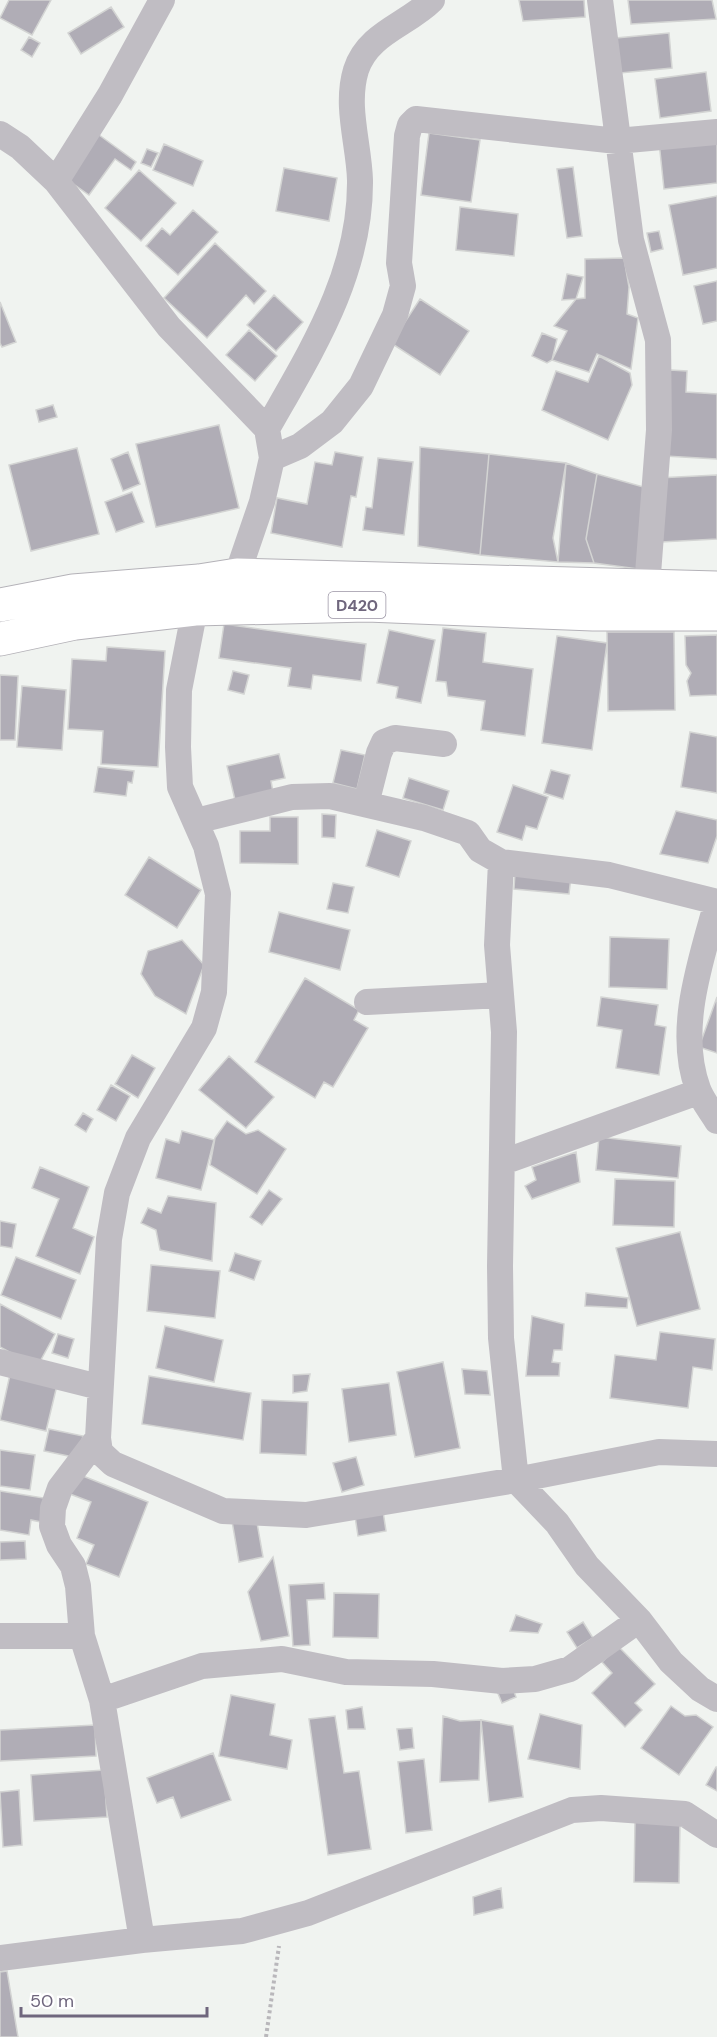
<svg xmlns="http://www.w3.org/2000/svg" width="717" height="2037" font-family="'DM Sans',sans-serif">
<rect width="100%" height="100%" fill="#f0f3f0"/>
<path fill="#b0adb6" stroke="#d3d4d3" stroke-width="1.5" d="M9,0H51L32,35L0,18Z
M519,0H584L585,17L523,21Z
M628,0H712L716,19L631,24Z
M111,7L124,27L81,54L68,33Z
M669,33L672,68L620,73L616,38Z
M29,37L40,43L32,57L21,50Z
M706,72L711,111L660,118L655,79Z
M95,132L136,162L131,170L115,159L89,195L62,176Z
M429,133L480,140L471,202L421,195Z
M717,136V183L664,189L659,142Z
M164,144L203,161L193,186L153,170Z
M147,149L158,153L151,167L141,163Z
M573,167L582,236L567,238L557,169Z
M284,168L337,178L329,221L276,211Z
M139,170L176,203L141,241L105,208Z
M717,196V268L683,275L669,205Z
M460,207L518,214L514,256L456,250Z
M193,210L218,232L178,275L146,246L162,228L170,235Z
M659,231L663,249L651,252L647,233Z
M215,243L266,291L254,304L246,295L207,338L164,298Z
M624,258L629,287L627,314L638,318L631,369L597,354L589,372L552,360L567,331L554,326L576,299L585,298V259Z
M567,274L583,277L576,299L562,300Z
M717,281V321L703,324L694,286Z
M274,295L303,322L276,351L247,325Z
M420,299L469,331L440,375L391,343Z
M0,302L16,342L2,347L0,343Z
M249,330L277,356L255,381L226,355Z
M542,333L557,339L552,360L547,363L532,356Z
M599,356L630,373L632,385L608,440L542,410L556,371L588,382Z
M670,370L687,371L686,392L717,394V459L665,456Z
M53,405L57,417L39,422L36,410Z
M219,425L239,508L156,527L136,444Z
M420,447L489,454L480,555L418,546Z
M77,448L99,534L31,551L9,465Z
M128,452L140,484L123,491L111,459Z
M335,452L363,457L356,497L351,496L342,547L271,533L277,498L307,504L315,462L332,465Z
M489,454L566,463L553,538L558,562L480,555Z
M378,458L413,462L404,535L363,530L366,507L372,508Z
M566,463L597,474L586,539L594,563L558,562Z
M597,474L647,488L638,569L594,563L586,539Z
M717,475V539L661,542L657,478Z
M132,492L144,522L116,532L105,502Z
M224,624L366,644L361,681L313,675L311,689L288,686L291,668L219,658Z
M443,628L486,633L483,662L533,669L525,736L481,730L485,701L448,696L446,682L436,681Z
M389,630L435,640L421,703L396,698L398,687L377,683Z
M607,632H674L675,710L608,711Z
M717,635V695L690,696L687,681L691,673L686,665L685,636Z
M557,636L607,643L592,750L542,743Z
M107,647L165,651L158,767L101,764L103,731L68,729L72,659L106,661Z
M233,671L249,675L244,694L228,690Z
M0,675L18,676L15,740H0Z
M22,686L66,690L62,750L17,747Z
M690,732L717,737V793L681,787Z
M341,750L365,755L357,789L333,783Z
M279,754L285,778L271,781L273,792L235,800L227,766Z
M98,767L134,771L132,783L128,782L126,796L94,792Z
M551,770L570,775L563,799L544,793Z
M409,778L449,791L443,810L403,798Z
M513,785L548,797L537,829L526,826L522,840L497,832Z
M676,811L717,820V836L708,863L660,854Z
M322,814L336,815L335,838L322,837Z
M270,817H298V864L240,863V831H270Z
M377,830L411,841L399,877L366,866Z
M149,857L201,890L177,928L125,895Z
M515,872L571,877L569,894L514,889Z
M333,883L354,887L348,913L327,909Z
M279,912L350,930L340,970L269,952Z
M610,937L669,939L667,989L609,987Z
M182,940L204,965L186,1014L155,996L141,974L148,951Z
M305,978L359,1010L354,1020L368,1028L333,1087L324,1082L315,1098L255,1062Z
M601,997L658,1005L655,1025L666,1027L659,1075L616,1068L622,1030L597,1026Z
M717,997V1053L699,1047Z
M132,1055L155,1068L138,1098L115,1084Z
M229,1056L274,1097L246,1128L199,1090Z
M111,1085L130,1096L116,1121L97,1110Z
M83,1113L93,1119L86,1132L75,1125Z
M227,1121L246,1134L258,1130L286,1149L257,1194L210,1165L215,1138Z
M182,1131L214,1140L201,1190L156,1178L166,1139L179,1143Z
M599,1137L681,1146L678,1178L596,1170Z
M576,1152L580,1182L532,1199L525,1186L536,1180L532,1167Z
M40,1167L89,1187L73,1228L94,1237L80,1274L36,1256L59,1199L32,1188Z
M615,1179L675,1181L674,1227L613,1225Z
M269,1190L282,1199L262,1225L250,1217Z
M168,1196L216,1203L212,1261L160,1250L156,1230L141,1223L148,1208L161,1213Z
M0,1221L16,1224L12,1248L0,1246Z
M680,1232L700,1309L637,1326L616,1248Z
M235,1253L261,1261L254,1280L229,1271Z
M16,1257L76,1280L61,1319L1,1295Z
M151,1265L220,1271L215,1318L147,1311Z
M586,1293L628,1298L627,1308L585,1306Z
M0,1304L55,1334L37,1367L0,1347Z
M532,1316L564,1324L562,1350H554L552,1362L560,1363L559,1376H526Z
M165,1326L223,1340L214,1382L156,1368Z
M660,1332L715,1339L712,1370L693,1367L688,1408L610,1398L615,1355L656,1360Z
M58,1334L74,1339L68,1358L52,1353Z
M443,1362L460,1448L415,1457L397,1372Z
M462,1369L487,1371L490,1395L465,1394Z
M11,1370L58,1381L46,1431L0,1420Z
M310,1374L307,1391L293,1393V1375Z
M149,1376L251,1393L243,1440L142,1424Z
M389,1383L396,1435L349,1442L342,1389Z
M262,1400L308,1402L306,1455L260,1453Z
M49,1429L83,1436L78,1458L44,1451Z
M0,1450L35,1455L30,1490L0,1486Z
M356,1457L364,1485L342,1492L333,1463Z
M78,1474L148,1502L119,1577L86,1564L94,1545L77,1538L91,1502L70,1494Z
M0,1491L50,1499L46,1523L31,1520L29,1535L0,1530Z
M383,1511L386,1531L358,1536L355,1516Z
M256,1517L263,1557L239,1562L232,1521Z
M25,1541L26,1559L0,1560V1542Z
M273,1557L289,1636L261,1641L248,1592Z
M324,1583L325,1599L307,1600L310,1645L293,1646L289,1585Z
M334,1593L379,1594L378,1638L333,1637Z
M516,1615L542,1624L538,1633L510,1631Z
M583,1622L593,1638L577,1648L567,1632Z
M618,1646L655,1684L635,1703L642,1710L625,1727L592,1693L612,1673L602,1662Z
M511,1684L516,1697L502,1703L497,1691Z
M231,1695L275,1704L270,1735L292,1740L287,1769L219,1756Z
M671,1706L685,1716L696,1715L713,1727L679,1775L641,1748Z
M362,1707L365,1729H348L346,1710Z
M540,1714L582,1725L580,1769L528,1759Z
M335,1716L344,1773L359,1771L371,1849L328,1855L309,1719Z
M443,1716L460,1721L481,1720L479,1780L440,1782Z
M481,1720L513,1726L523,1797L489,1802Z
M95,1725L96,1756L0,1761V1730Z
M412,1728L414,1748L400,1750L397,1729Z
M213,1753L231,1800L181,1818L173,1797L157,1803L147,1778Z
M424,1759L432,1830L406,1833L398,1762Z
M716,1767H717V1791L706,1785Z
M104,1770L107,1817L34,1821L31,1775Z
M19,1790L22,1845L3,1847L0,1792Z
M635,1821L680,1822L679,1883L634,1882Z
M501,1888L503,1908L474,1915L473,1897Z
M7,1971L18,2037H0V1972Z"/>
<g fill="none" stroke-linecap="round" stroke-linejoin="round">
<defs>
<path id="highway" d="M0,605L73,591L199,581L237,575L717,588
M0,639L75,623L195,609L367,605L593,614H717"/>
</defs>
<use href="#highway" stroke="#b4b2b8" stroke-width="35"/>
<path stroke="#b9b7bb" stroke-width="4" stroke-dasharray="3 3" stroke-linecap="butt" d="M266,2037L279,1946"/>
<path stroke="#c0bdc3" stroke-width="26" d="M600,0L631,240L658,340L659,430L647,587
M0,134L20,147L56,181L169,327L267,429L272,458L262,502L237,575
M56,181L110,95L162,0
M267,429C311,351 361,274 360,180C359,144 345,106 356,70C368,33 407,25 432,0
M272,458L300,446L332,422L361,386L395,315L403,286L399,263L407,136L410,125L416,119L617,141L717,132
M198,593L179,690L178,747L180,787L206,846L218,894L214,992L204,1028L138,1138L117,1193L109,1239L98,1438L100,1452L113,1464L223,1511L306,1515L516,1480L659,1452L717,1454
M366,804L379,753L384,742L395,738L444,744
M196,821L292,797L330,796L424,818L468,833L480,850L501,862L497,945L504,1032L500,1266L501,1338L516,1480L557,1523L587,1566L639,1620L671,1662L700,1689L717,1699
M501,862L609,875L717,902
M717,902C701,960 676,1030 698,1089C702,1100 711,1111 717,1121
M367,1002L501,995
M503,1162L698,1092
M0,1362L99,1387
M98,1438L60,1488L53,1508L52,1526L59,1545L73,1566L78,1586L82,1636L102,1700L142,1940
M0,1636H82
M102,1700L202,1666L282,1659L346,1672L433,1674L502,1681L535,1679L570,1669L639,1620
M0,1958L142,1940L242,1931L308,1913L572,1810L601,1808L685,1814L717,1835"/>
<use href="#highway" stroke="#fff" stroke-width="33"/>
</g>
<g text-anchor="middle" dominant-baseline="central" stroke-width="6" stroke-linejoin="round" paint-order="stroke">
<rect fill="#fff" stroke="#9a94a4" stroke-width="1.5" x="328.5" y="592" width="57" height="26" rx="4.5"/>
<g font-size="16" font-weight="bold" fill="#6f667d">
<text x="357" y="605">D420</text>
</g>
</g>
<path d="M21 2007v9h186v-9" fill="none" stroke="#6f667d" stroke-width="3"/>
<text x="30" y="2007" font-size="18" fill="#6f667d" stroke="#ffffff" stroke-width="4.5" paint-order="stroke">50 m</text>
</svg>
